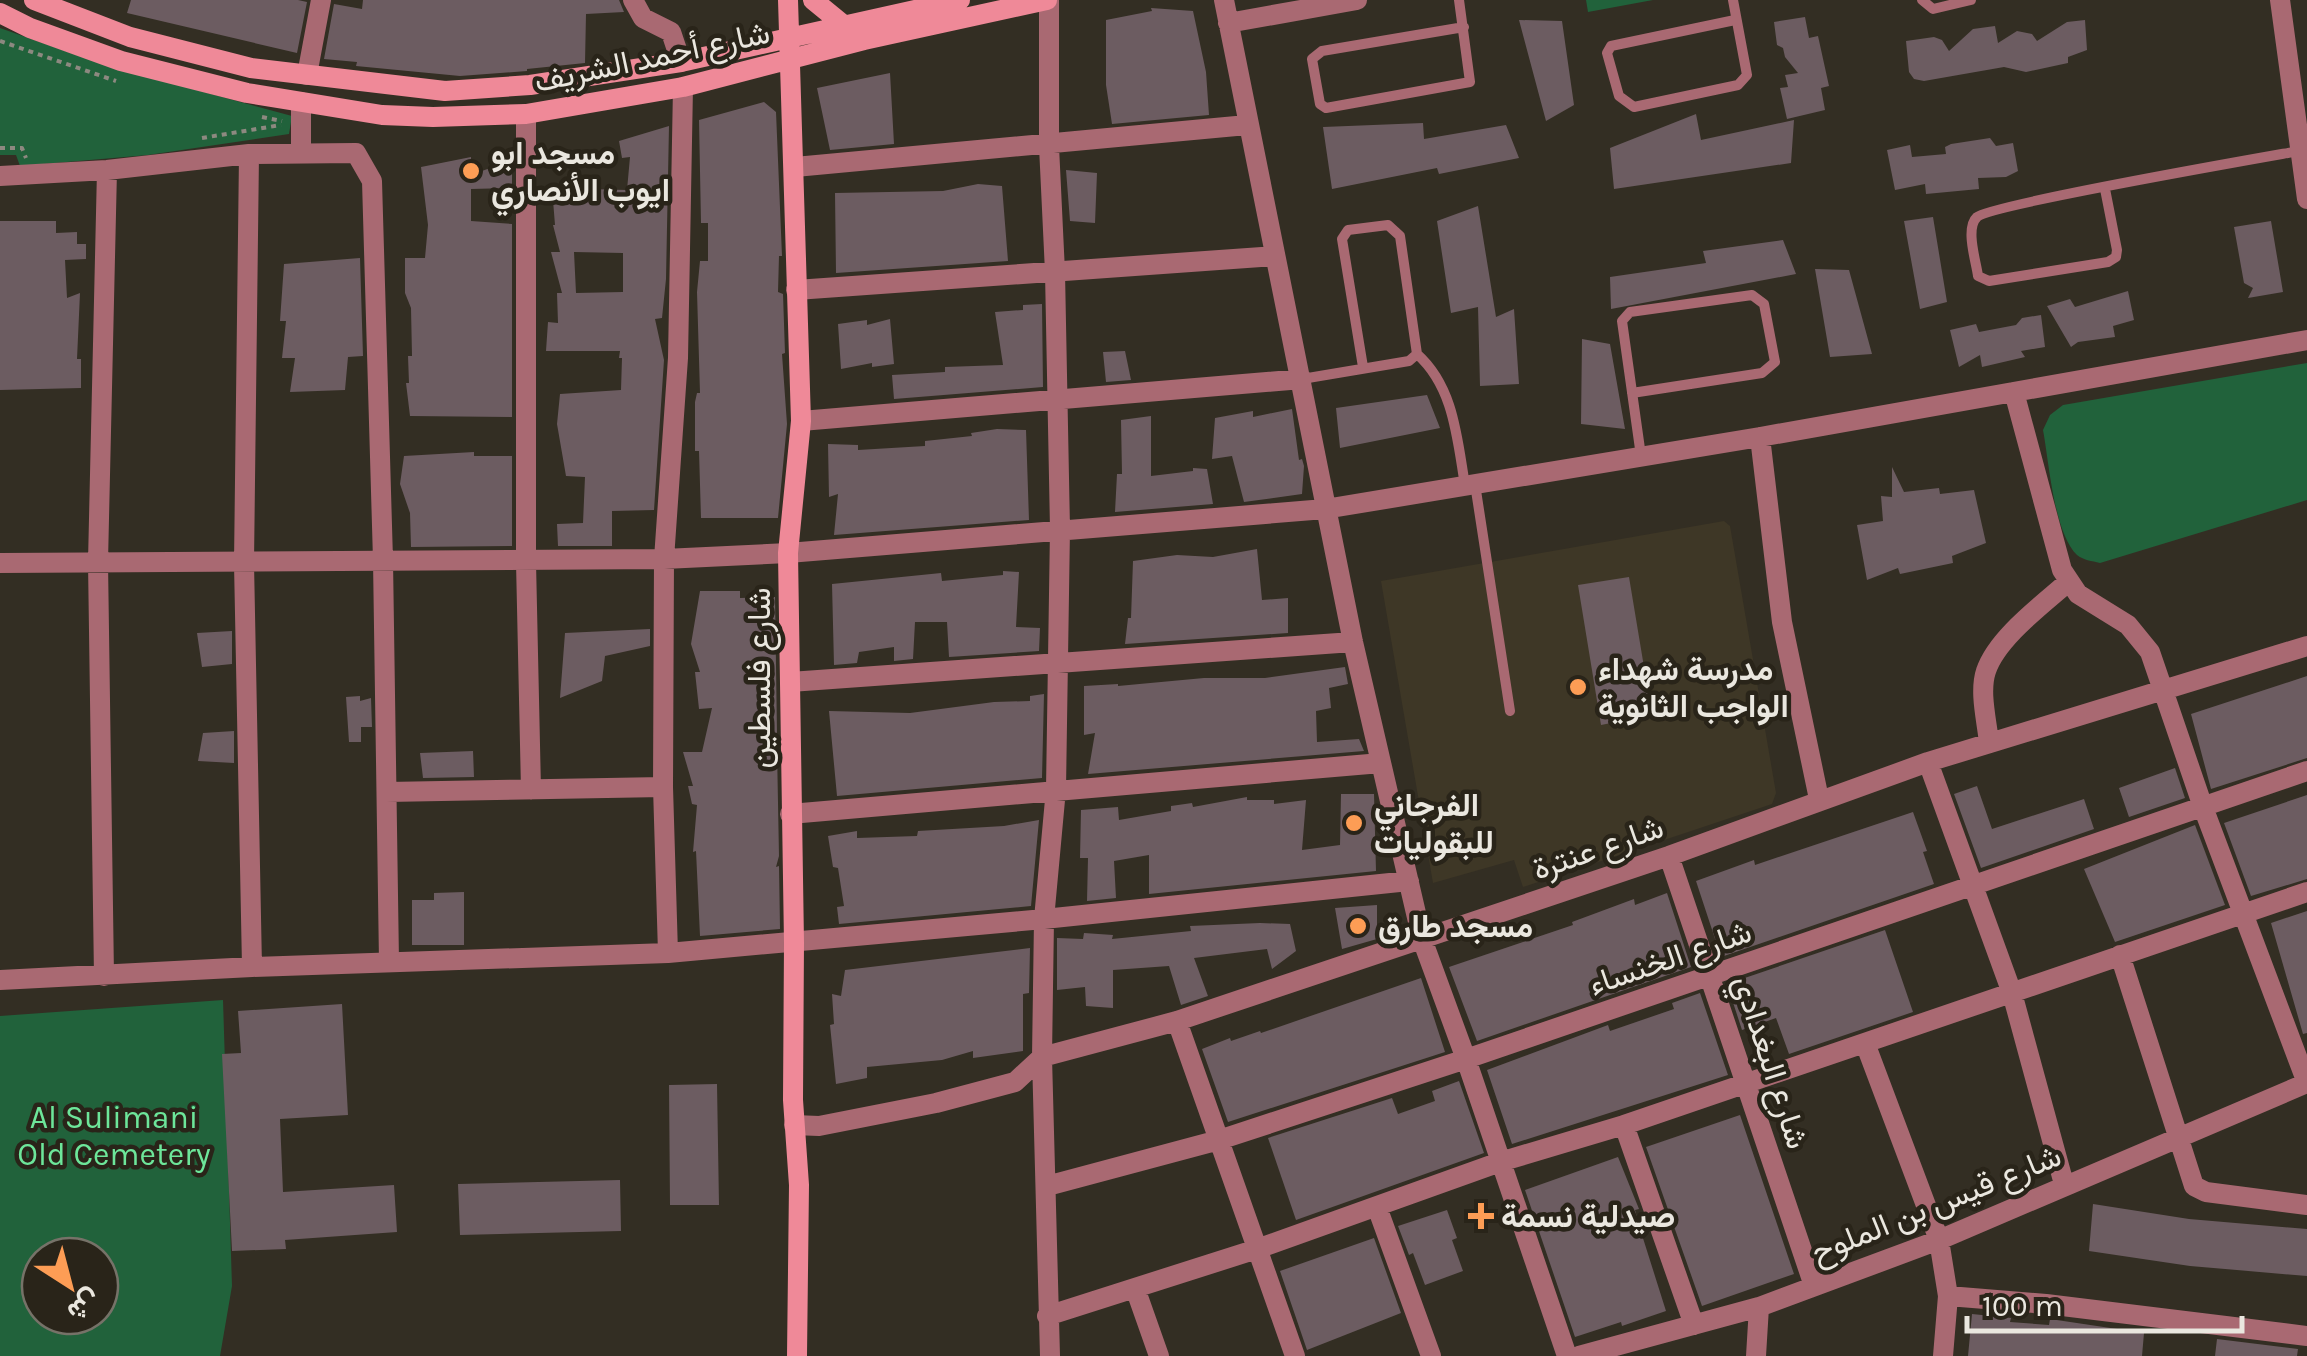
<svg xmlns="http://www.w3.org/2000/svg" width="2307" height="1356" font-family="Karla,Vazirmatn,sans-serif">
<rect width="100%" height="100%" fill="#332e23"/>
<path fill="#3e3726" d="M1724,521L1730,526L1776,793L1772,804L1523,887L1514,860L1433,883L1381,581Z"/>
<path fill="#21623b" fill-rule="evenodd" d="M1586,0H1653L1588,12Z
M0,28L105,65L292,116L289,134L148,155L20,166L16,155H0Z
M2307,363V500L2100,563C2092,561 2083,560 2077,555C2054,533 2049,462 2043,430L2050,415L2063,405Z
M223,1000L232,1286L220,1356H0V1016ZM40,1256H100V1316H40Z"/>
<path fill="#6c5c61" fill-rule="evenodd" d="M131,0H298L307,2L297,53L127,13Z
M363,0H619L624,12L586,14L585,63L527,69V71L460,76L356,66L357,62L324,59L334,4L362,9Z
M1151,8L1193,11L1206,72L1209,115L1112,124L1106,85V20L1152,11Z
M1805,17L1809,38L1818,36L1829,86L1821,88L1825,110L1787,119L1780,88L1788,87L1785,75L1798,73L1785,57L1783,48L1777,45L1774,22Z
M1519,20L1562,21L1574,105L1546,121Z
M2085,20L2087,50L2068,57V63L2026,72L2004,67L1924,81L1914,79L1909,72L1906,41L1934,37L1942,40L1949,51L1973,29L1995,26L1998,43L2017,31L2032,34L2037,41L2067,22Z
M890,73L894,144L830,150L817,88Z
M764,102L776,112L782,256H779L778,292L783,294L785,353L782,354L787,424L778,518H701L699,451H695V402L697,393H700L697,292L700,261H708V223H701L699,120Z
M1696,114L1701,140L1794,120L1791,163L1614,189L1610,148Z
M1423,123L1424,139L1506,125L1519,158L1439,174L1437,168L1332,189L1323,127Z
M669,126L666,279L662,318L655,319L664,360L654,510L612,511V546H558L557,524L583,523L585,477L566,476L557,424L560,394L621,390L622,358H619L620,351H546L548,322L558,323L557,293H562L551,252H560L553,225H555L552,188L627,190L630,157L622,158L619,141ZM574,252L623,253V292L576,293Z
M1990,138L1996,146L2013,143L2018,171L2006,177L1978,178L1979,189L1926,194L1925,184L1895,190L1887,150L1910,145L1912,157L1946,154L1945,147L1951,144Z
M471,157V175L512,160V188L471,189V221L512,224V417L410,416L406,383H409L408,356H412L411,308L405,293V258H425L428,225L421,167Z
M1066,170L1097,173L1095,223L1070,221Z
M978,184L1002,186L1008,261L836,273L835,193L943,191Z
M1478,206L1496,317L1514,309L1519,384L1480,386L1478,307L1451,313L1437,221Z
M1933,217L1947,302L1920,309L1904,221Z
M0,221H56V233L77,232V244H86V259L65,260L67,298L80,293L77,359H81V388L0,390Z
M2271,221L2283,292L2248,298L2253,288L2244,283L2234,227Z
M1783,240L1796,274L1611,309L1610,277L1706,263L1703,251Z
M360,258L363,356L348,357L345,390L290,392L295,358H282L286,321H280L284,264Z
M1815,269L1849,270L1872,354L1830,357Z
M2128,291L2134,320L2113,326L2115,337L2078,342L2071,347L2047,306L2070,299L2075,307Z
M1042,304L1043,387L894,399L892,375L945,372V367L1003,365L995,312L1023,310V305Z
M2041,315L2045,347L2021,351L2025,357L1982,367L1980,355L1959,367L1950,330L1976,324L1979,332L2016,325L2022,318Z
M890,319L894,364L872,367V363L841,369L838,324L867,320V325Z
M1582,339L1610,344L1625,429L1581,424Z
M1125,351L1131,380L1106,382L1103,352Z
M1427,395L1440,428L1340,448L1336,408Z
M1292,409L1299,460L1302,459L1304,466L1302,494L1244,502L1232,456L1212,459L1215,418L1253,411V417Z
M1151,416V476L1193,471V468L1207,469L1213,504L1115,512L1117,474H1122L1121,420Z
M997,429L1026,430L1029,520L834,535L838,494L829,497L828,444L858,445V450L925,446V441L972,436L971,433Z
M474,452V456H512V546L411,547L410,513L400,484L404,456Z
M1892,467L1904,492L1939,488L1940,494L1974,490L1986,543L1952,556L1953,563L1900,574L1898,568L1867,580L1857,525L1883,521L1881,496L1892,497Z
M1257,549L1262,600L1288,598V633L1125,644L1128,618H1131L1133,561L1177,555L1213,557Z
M1003,571L1019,572L1016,627L1040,628L1039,651L949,657L947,622H915L913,659L894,661V647L859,652L857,663L834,665L832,584L941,573L942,581L1003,575Z
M1629,577L1652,715L1601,725L1578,585Z
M700,591H740V598L775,597L777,734L771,751L777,749L779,856L776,867L779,866L780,929L700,936L696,851L693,852L697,805L692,804L688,786H693L683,752H702L712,708L699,709L695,672H700L691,644Z
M650,629V646L605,656L602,681L560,698L565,633Z
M232,631V664L202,667L197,633Z
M1345,667L1348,684L1329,688L1331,708L1316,711L1317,742L1359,739L1364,751L1088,774L1095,733L1084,735V686L1118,684V686L1204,678H1265Z
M2307,676V758L2211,789L2191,714Z
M1044,694L1042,778L837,796L829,711L910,713L994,702L1030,701V696Z
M360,696V701L371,698L372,727H361V742H349L346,697Z
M234,731V763L198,761L203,733Z
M473,751L474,777L423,778L420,753Z
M2175,768L2185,798L2129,817L2119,788Z
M1977,786L1992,829L2084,799L2094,829L1981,868L1954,794Z
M1341,794H1374L1376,871L1149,894V855L1114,861L1116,898L1087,901L1088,858H1080L1081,810L1118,807L1119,820L1171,811V806L1192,803L1193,807L1247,797V800H1274V804L1306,800L1302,850L1340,845Z
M2307,795V879L2251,896L2224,823Z
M1913,812L1927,851L1923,852L1934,884L1721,957L1696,881L1754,860L1755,865Z
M1039,820L1031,906L839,924L837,907L844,906L838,868L833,867L828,836L857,831V838L917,836L918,831L1004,826Z
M2195,825L2225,905L2115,942L2084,869Z
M464,892V945H412V900H434V893Z
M1667,893L1691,967L1477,1041L1449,967L1573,925L1572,922L1634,899L1635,905Z
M1377,905V939L1342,949L1335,908Z
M2307,911V1033L2303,1034L2271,923Z
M1260,923L1290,924L1296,951L1272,969L1267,949L1194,958L1208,996L1181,1005L1169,966L1113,970V1008L1086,1006L1085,987L1057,990V938L1083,939L1084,933L1113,935L1112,939L1191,931L1190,926Z
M1885,930L1913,1012L1789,1054L1776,1018L1742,1030L1728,987L1730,983Z
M1030,948L1029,993L1023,994V1051L973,1058V1051L942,1060L867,1067V1078L836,1084L830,1025L834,1024L832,994L841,996L845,970Z
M1421,978L1445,1052L1228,1122L1202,1049L1230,1038L1231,1041L1260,1031L1261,1033Z
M1700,993L1728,1075L1512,1144L1487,1070L1608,1025L1610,1031L1674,1009L1672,1003Z
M342,1004L348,1115L280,1119L283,1192L394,1185L397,1232L285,1240L286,1249L232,1251L222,1054L241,1053L238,1011Z
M1459,1081L1484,1153L1296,1220L1268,1138L1392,1098L1398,1114L1435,1101L1432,1091Z
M717,1084L719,1205H670L669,1085Z
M1740,1115L1794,1274L1702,1306L1646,1147Z
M1618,1157L1639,1209L1635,1210L1642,1235L1666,1311L1622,1326L1621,1322L1575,1337L1525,1190Z
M620,1180L621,1231L460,1235L458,1184Z
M2093,1204L2189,1219L2307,1229V1276L2190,1266L2089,1251Z
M1447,1210L1457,1238L1452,1240L1463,1271L1425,1285L1413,1253L1409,1255L1398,1226Z
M1374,1238L1401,1313L1307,1350L1280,1271Z
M1972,1314L2011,1318L2010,1322L2049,1325L2050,1319L2144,1333L2142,1356H1968Z
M2217,1339L2298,1349L2297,1356H2215Z"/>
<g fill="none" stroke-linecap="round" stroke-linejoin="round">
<path stroke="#8d8980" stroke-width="4" stroke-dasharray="5 5" stroke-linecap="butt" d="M0,41L116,81
M262,117L282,121
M202,138L281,125
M0,148H22L26,158"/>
<path stroke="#a96972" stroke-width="10" d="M1459,0L1470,82L1326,108L1320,104L1312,59L1322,51L1464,27
M1733,0L1747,75L1738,85L1634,107L1619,96L1607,53L1611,46L1735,20
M1922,0L1933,9L1971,0
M2105,189L2117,250L2116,257L2108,262L1989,281L1978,276C1976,261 1965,228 1977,217C1989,205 2260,158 2299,151
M1417,354C1454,387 1457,438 1465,485
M1302,379L1409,361L1417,354L1400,236L1388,225L1348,230L1342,239L1363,367
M1632,393L1762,373L1775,362L1764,304L1752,295L1630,312L1622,321C1628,366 1635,411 1641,456
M1475,484L1510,711"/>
<path stroke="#a96972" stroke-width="20" d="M633,0L643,18L671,32L681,62
M1049,0V146L1055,272L1060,529L1056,789L1044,919L1042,1057L1050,1356
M1224,0L1353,642L1422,939L1466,1059L1567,1356
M2280,0L2307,199
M1228,23L1357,0
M307,75L321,0
M526,114V562L531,790
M301,153V102
M249,154L244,563L252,967
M795,167L1247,125
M0,176L107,170L249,154L356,153L372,181L383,560L389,962
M796,290L1275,256
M2014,392L2062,570L2078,594L2128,625L2150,652L2203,807L2307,1083
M801,421L1302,379
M1760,437L1782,622L1819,799
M0,563L664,559L788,553L1325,509L1760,437L2307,340
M790,682L1353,642
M1989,743C1987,721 1979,692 1986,671C1997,638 2042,605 2068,582
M1928,762L2012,993L2064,1184
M387,792L663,787
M790,814L1381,763
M1669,856L1814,1286
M668,953L663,787L664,559L678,358L683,87
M2120,955L2194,1186L2206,1192L2307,1205
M104,976L98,562L107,170
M0,980L252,967L668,953L1044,919L1409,881
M1177,1021L1295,1356
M1865,1043L1939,1240L1948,1296L1943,1356
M794,1125L819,1126L936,1103L1015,1082L1042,1057L1177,1021L1669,856L1928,762L2307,646
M1624,1125L1694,1325
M1047,1186L1219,1140L1466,1059L2307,771
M1377,1207L1431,1356
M1135,1288L1159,1356
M1948,1296L2046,1304L2307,1336
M1047,1316L1257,1249L1500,1162L1624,1125L2307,892
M1579,1356L1759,1307L1939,1240L2307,1083
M1756,1356L1759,1307"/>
<path stroke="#ef8998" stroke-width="20" d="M34,0L130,37L251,68L445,91L530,85L681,62L960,0
M788,0L801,421L788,553L794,943L793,1100L799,1185L797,1356
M813,0L846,27
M0,13L30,28L121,61L247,93L382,115L433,117L526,114L683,87L864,40L1047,0"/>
</g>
<g fill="#fd9d55" stroke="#292419" stroke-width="4">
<circle cx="471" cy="171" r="10"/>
<circle cx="1578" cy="687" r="10"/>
<circle cx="1354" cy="823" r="10"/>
<circle cx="1358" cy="926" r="10"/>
<path d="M1476 1201h10v10h10v10h-10v10h-10v-10h-10v-10h10z"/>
</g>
<g text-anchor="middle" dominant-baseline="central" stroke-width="9" stroke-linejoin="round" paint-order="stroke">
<g font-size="32" fill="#eae7df" stroke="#292419">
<text transform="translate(652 57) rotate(-12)">شارع أحمد الشريف</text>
<text transform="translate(759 678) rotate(-90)">شارع فلسطين</text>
<text transform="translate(1598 848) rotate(-19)">شارع عنترة</text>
<text transform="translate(1670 958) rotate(-19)">شارع الخنساء</text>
<text transform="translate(1771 1062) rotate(72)">شارع البغدادي</text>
<text transform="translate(1936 1204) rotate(-22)">شارع قيس بن الملوح</text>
</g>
<g font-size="32" font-weight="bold" fill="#eae7df" stroke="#292419" text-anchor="start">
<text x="491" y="153">مسجد ابو<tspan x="491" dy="37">ايوب الأنصاري</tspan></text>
<text x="1598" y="669">مدرسة شهداء<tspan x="1598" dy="37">الواجب الثانوية</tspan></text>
<text x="1374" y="805">الفرجاني<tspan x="1374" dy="37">للبقوليات</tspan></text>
<text x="1378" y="926">مسجد طارق</text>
<text x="1501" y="1216">صيدلية نسمة</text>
</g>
<g font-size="32" fill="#6de69a" stroke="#292419">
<text x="114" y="1117">Al Sulimani<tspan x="114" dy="37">Old Cemetery</tspan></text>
</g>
</g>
<g transform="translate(70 1286) rotate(144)"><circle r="48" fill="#292419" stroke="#767268" stroke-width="2.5"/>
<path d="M0-8L18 38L0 25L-18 38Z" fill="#fd9d55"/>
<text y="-15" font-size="28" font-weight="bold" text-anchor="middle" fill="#eae7df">ش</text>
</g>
<path d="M1967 1316v15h275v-15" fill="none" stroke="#eae7df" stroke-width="5"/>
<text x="1982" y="1316" font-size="30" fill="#eae7df" stroke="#292419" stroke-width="8" paint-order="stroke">100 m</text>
</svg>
